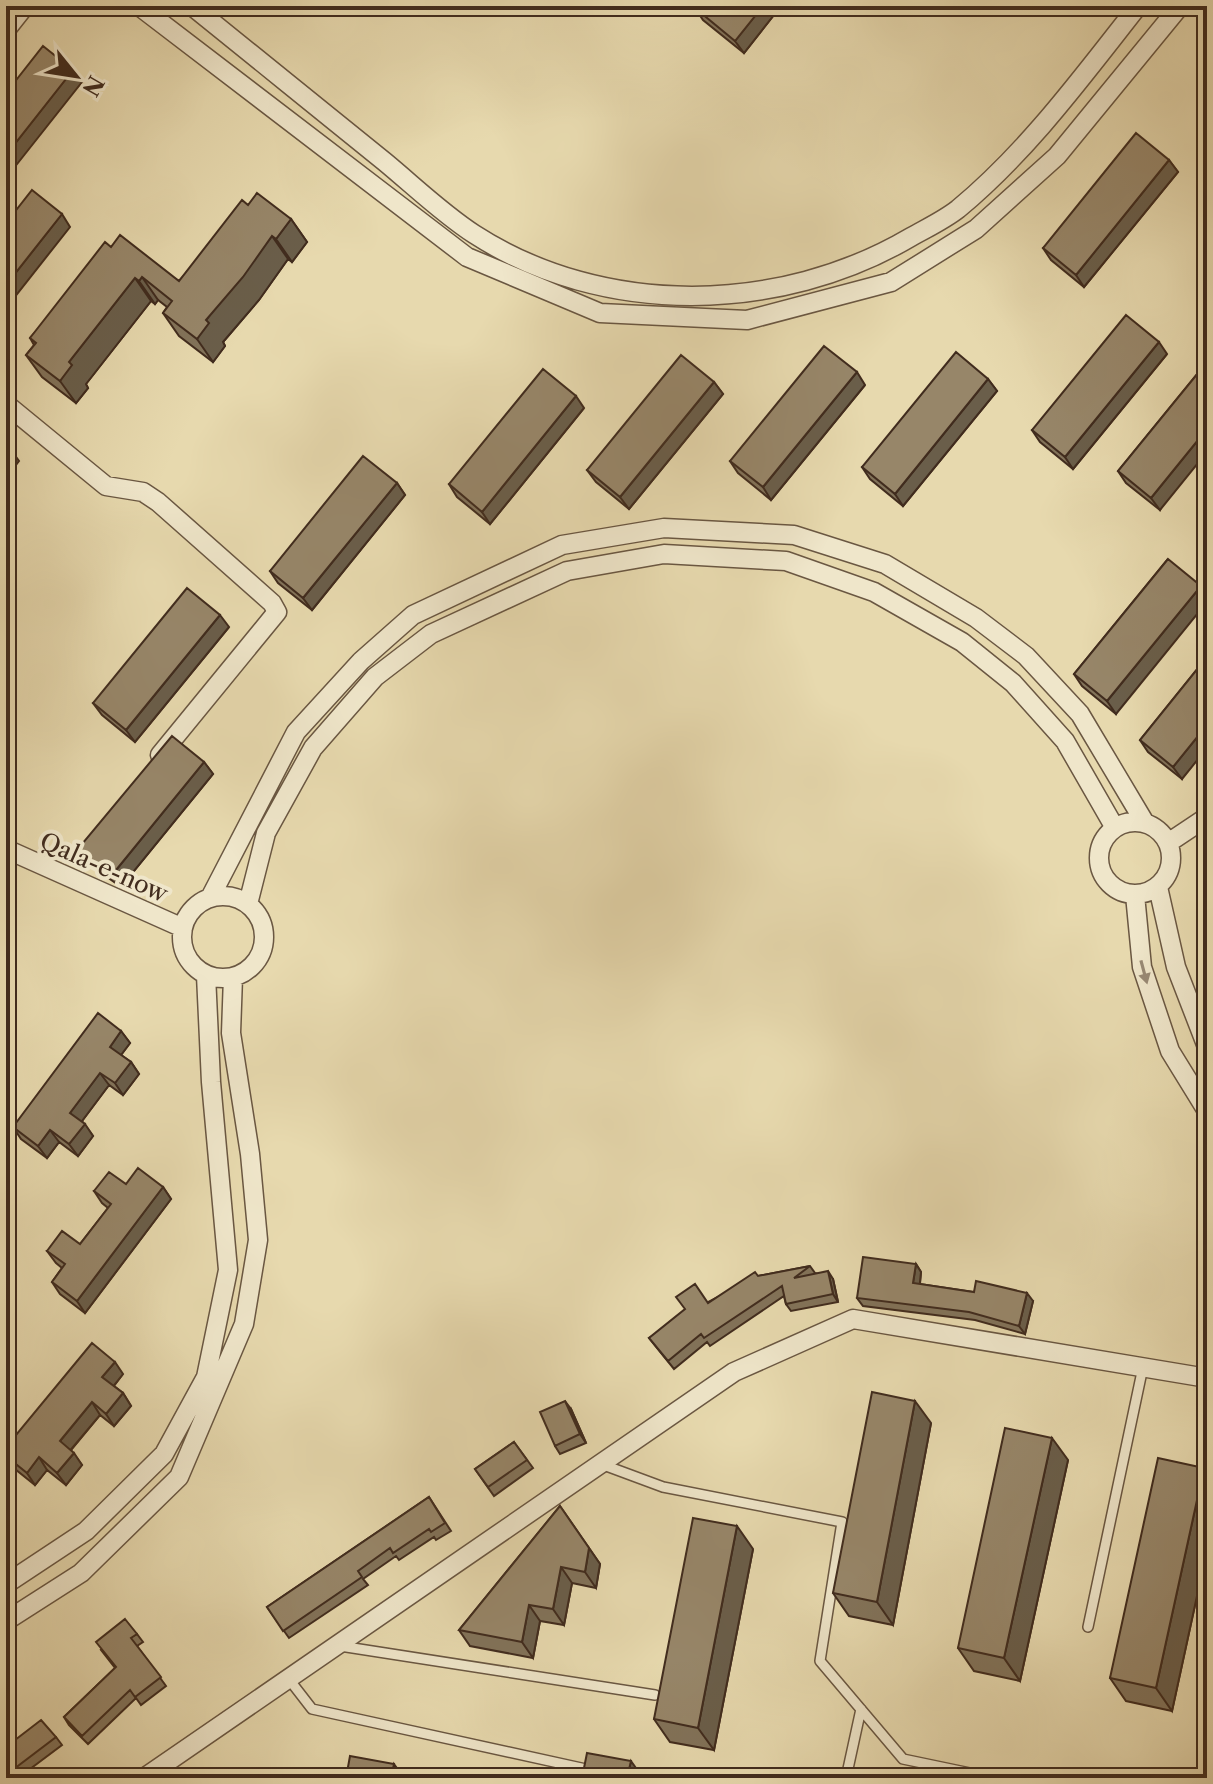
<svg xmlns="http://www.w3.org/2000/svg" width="1213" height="1784" font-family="'Libre Caslon Text',serif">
<rect width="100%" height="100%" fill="#e7d9ae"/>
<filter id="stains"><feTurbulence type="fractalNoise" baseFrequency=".0025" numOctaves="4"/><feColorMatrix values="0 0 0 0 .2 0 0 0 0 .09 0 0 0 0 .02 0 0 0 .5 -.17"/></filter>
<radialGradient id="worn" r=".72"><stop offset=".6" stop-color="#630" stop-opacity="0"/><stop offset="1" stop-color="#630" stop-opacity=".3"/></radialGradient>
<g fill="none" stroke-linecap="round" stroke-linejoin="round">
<defs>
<path id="lane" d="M601,1464L663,1487L842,1522L820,1661L903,1759L994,1778
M1088,1627L1143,1367
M340,1646L655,1695
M288,1678L312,1709L595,1771L594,1778
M846,1778L861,1709"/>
<path id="street" d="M139,6L467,257L600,313L747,320L891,282L976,229L1057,156L1180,6
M192,6C256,58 321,110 385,162C414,186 443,214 474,234C604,318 780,314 911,237C927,228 944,220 958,209C1028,151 1082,77 1138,6
M6,30L25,6
M6,404L106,486L143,492L158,502L272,603L277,612L160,755
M1099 858a36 36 0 1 1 72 0a36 36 0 1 1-72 0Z
M1168,843L1207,817
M6,849L183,928
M1158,887L1176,967L1207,1047
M1135,895L1142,967L1170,1051L1207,1111
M182 937a41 41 0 1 1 82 0a41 41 0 1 1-82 0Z
M210,898L296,732L361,661L413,615L562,545L664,528L794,535L885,564L976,618L1026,656L1080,714L1145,823
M248,904L266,833L313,748L375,677L431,634L567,571L664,554L786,561L874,592L962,642L1013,683L1065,741L1115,828
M6,1584L86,1531L164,1454L206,1377L228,1270L211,1082L206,975
M6,1621L81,1573L179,1477L244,1324L258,1240L250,1154L231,1033L233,977
M144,1778L734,1372L853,1319L1207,1378"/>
</defs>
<use href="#lane" stroke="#6a5742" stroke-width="12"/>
<use href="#street" stroke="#6a5742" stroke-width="21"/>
<use href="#lane" stroke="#efe6ca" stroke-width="9"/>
<use href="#street" stroke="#efe6ca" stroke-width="18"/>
</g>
<path fill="#82735a" stroke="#412c1e" stroke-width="2" d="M781,6L744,53L703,20L695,8Z
M1169,160L1178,172L1084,287L1051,260L1043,248Z
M248,205L291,219L307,242L292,262L288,259L259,300L223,342L225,346L213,362L179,336L163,313L167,307L158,300L155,304L151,301L86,384L88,388L76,403L42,377L26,355L34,345L30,338L111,247L179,281Z
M1167,354L1073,469L1040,442L1032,430Z
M1207,362L1160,510L1126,483L1118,471Z
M988,379L997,391L903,506L870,479L862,467Z
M714,382L723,394L629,509L596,482L587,470Z
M865,385L771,500L738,473L730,461Z
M584,408L490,524L457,497L449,484Z
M397,483L405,495L312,610L278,583L270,571Z
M1168,559L1116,714L1082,686L1074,674Z
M229,627L135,742L102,715L93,703Z
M1207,657L1182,779L1148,752L1140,740Z
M204,762L213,774L121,887L86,862L77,850Z
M121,1031L130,1043L121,1055L131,1062L139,1074L123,1095L109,1085L82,1121L93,1136L78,1156L59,1142L47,1158L21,1139L13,1127Z
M126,1184L163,1187L171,1199L85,1313L60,1294L52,1282L62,1268L56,1263L47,1251L80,1244L108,1208L102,1203L94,1191Z
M916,1264L921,1272L920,1284L1033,1301L1025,1334L975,1320L863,1306L857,1298Z
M810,1266L815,1273L833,1279L838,1302L791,1311L786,1304L784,1296L710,1346L707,1342L674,1369L649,1338L708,1302L758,1276Z
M123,1374L114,1386L123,1393L131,1406L114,1426L100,1415L71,1450L82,1465L66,1485L47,1470L35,1485L10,1465L6,1459V1447Z
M571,1409L586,1443L560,1454L555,1446Z
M931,1423L893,1625L849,1616L833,1593Z
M514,1442L533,1468L494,1496L475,1469Z
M1068,1460L1020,1681L974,1671L958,1648Z
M1207,1472V1550L1172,1711L1126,1701L1110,1678Z
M429,1497L451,1531L436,1540L434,1537L399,1560L396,1556L363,1579L368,1585L289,1638L267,1607Z
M560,1506L600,1564L596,1588L572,1583L564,1625L540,1621L533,1658L470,1646L459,1630Z
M753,1549L714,1750L670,1742L654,1719Z
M137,1634L143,1642L137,1646L166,1686L141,1705L136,1698L88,1744L69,1725L64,1717L115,1668L101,1650Z
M56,1737L62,1745L18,1778H6V1747Z"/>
<path fill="#6a5e4a" stroke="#412c1e" stroke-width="2" d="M763,6H781L744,53L735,41Z
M73,70L82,82L6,178V155Z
M1169,160L1178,172L1084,287L1076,275Z
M62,214L70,227L6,308V285Z
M291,219L307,242L292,262L276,239Z
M272,236L288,259L259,300L223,342L225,346L213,362L197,339L206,320Z
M142,277L158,300L155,304L139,281Z
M135,278L151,301L86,384L88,388L76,403L60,381L69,362Z
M1159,342L1167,354L1073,469L1065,457Z
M857,372L865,385L771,500L763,487Z
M988,379L997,391L903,506L895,494Z
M714,382L723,394L629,509L620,497Z
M576,396L584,408L490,524L482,512Z
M1207,429V452L1160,510L1151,498Z
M6,443L19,461L6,478Z
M397,483L405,495L312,610L303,598Z
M1201,586L1207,595V602L1116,714L1107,701Z
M220,615L229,627L135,742L126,730Z
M1207,725V748L1182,779L1173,767Z
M204,762L213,774L121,887L112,875Z
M121,1031L130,1043L118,1059L110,1047Z
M131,1062L139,1074L123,1095L115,1083Z
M100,1073L109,1085L79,1125L70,1113Z
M85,1124L93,1136L78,1156L69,1144Z
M50,1130L59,1142L47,1158L38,1146Z
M163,1187L171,1199L85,1313L77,1301Z
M916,1264L921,1272L919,1291L913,1283Z
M828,1271L833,1279L838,1302L833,1294Z
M1027,1293L1033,1301L1025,1334L1019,1326Z
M115,1362L123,1374L111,1389L102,1377Z
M123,1393L131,1406L114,1426L106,1414Z
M565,1401L571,1409L586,1443L580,1434Z
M915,1401L931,1423L893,1625L877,1602Z
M92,1402L100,1415L68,1453L60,1441Z
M1052,1438L1068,1460L1020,1681L1004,1658Z
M74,1453L82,1465L66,1485L57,1473Z
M39,1457L47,1470L35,1485L27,1473Z
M1204,1468L1207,1472V1550L1172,1711L1156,1688Z
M737,1526L753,1549L714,1750L698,1728Z
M589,1548L600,1564L596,1588L585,1572Z
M561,1567L572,1583L564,1625L553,1609Z
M529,1605L540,1621L533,1658L522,1642Z
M631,1761L643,1778H627Z
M394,1764L404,1778H391Z"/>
<path fill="#978669" stroke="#412c1e" stroke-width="2" d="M696,6H763L735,41L695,8Z
M43,46L73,70L6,155V93Z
M1136,133L1169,160L1076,275L1043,248Z
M32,190L62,214L6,285V223Z
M257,193L291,219L276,239L272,236L243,277L206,320L209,323L197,339L163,313L172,301L142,277L139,281L135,278L69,362L72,365L60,381L26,355L36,343L30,338L105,242L111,247L120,235L179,281L242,200L248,205Z
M1126,315L1159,342L1065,457L1032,430Z
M824,346L857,372L763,487L730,461Z
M956,352L988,379L895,494L862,467Z
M681,355L714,382L620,497L587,470Z
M1207,362V429L1151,498L1118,471Z
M543,369L576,396L482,512L449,484Z
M363,456L397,483L303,598L270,571Z
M1207,516V535L1198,527Z
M1168,559L1201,586L1107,701L1074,674Z
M187,588L220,615L126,730L93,703Z
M1207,657V725L1173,767L1140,740Z
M172,736L204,762L112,875L77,850Z
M98,1013L121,1031L110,1047L131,1062L115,1083L100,1073L70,1113L85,1124L69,1144L50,1130L38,1146L13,1127Z
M138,1168L163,1187L77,1301L52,1282L65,1264L47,1251L62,1231L80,1244L111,1204L94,1191L109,1172L126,1184Z
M863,1257L916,1264L913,1283L974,1292L976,1281L1027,1293L1019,1326L969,1312L857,1298Z
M810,1266L794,1278L828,1271L833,1294L786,1304L782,1286L704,1338L701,1334L668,1361L649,1338L685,1309L676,1297L695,1284L708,1303L755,1272L758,1276Z
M92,1343L115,1362L102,1377L123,1393L106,1414L92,1402L60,1441L74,1453L57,1473L39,1457L27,1473L6,1456V1447Z
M872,1392L915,1401L877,1602L833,1593Z
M565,1401L580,1434L555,1446L540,1412Z
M1005,1428L1052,1438L1004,1658L958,1648Z
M514,1442L527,1460L488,1487L475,1469Z
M1158,1458L1204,1468L1156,1688L1110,1678Z
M429,1497L445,1523L431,1532L429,1529L393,1553L390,1548L358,1571L362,1577L283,1631L267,1607Z
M560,1506L589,1548L585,1572L561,1567L553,1609L529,1605L522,1642L459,1630Z
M693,1518L737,1526L698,1728L654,1719Z
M125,1619L137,1634L131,1638L161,1677L135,1697L130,1690L82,1736L64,1717L116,1667L96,1642Z
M41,1720L56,1737L6,1775V1747Z
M587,1753L631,1761L627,1778H582Z
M350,1756L394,1764L391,1778H346Z
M741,1770L779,1778H740Z"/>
<defs><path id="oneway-solid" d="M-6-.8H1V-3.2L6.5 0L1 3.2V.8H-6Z" transform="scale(2)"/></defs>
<use fill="#988974" href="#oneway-solid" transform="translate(1144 972) rotate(75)"/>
<g text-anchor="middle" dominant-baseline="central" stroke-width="8" stroke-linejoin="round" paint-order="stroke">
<g font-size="24" fill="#412c1e" stroke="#efe6ca">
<text transform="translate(104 867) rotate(24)">Qala-e-now</text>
</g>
</g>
<rect width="1213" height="1784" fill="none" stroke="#e7d9ae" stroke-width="32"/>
<rect x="8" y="8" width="1197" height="1768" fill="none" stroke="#412c1e" stroke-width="4"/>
<rect x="16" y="16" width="1181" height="1752" fill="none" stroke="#412c1e" stroke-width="2"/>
<g transform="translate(76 76) rotate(120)" stroke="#efe6ca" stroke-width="6" paint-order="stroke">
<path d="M0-6L14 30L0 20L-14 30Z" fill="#412c1e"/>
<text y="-12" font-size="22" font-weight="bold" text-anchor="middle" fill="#412c1e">N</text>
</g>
<rect width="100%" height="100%" filter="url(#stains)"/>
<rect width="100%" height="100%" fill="url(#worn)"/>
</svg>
